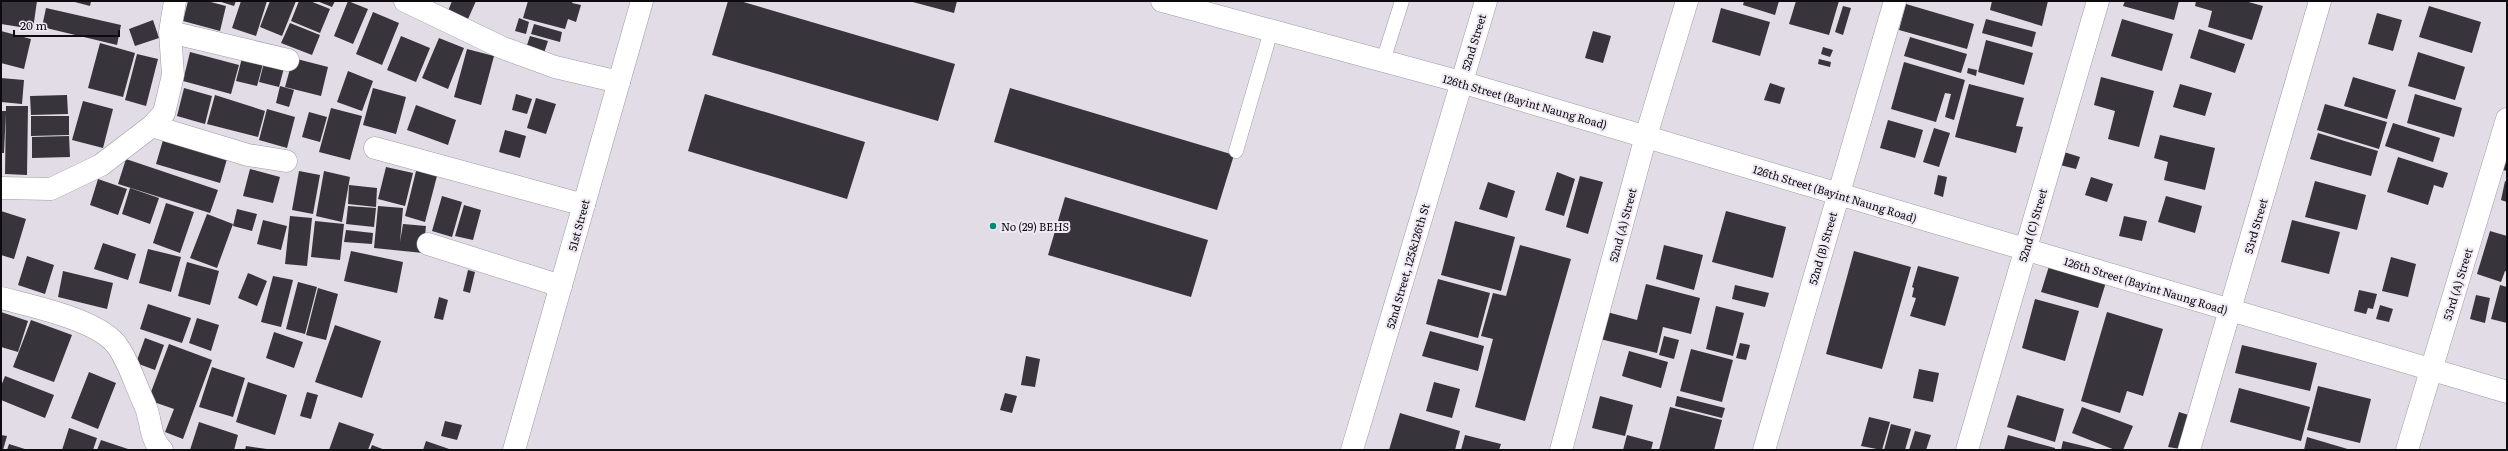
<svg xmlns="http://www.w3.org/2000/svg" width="2508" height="451" font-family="Literata,serif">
<rect width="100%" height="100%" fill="#e1dce6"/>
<path fill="#38343c" d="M1,1H37L33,29L1,24Z
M71,1H91L90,6Z
M188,1H207L226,6L220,31L183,21Z
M218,1H236L234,6Z
M241,1H267L256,36L232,28Z
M270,1H296L282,36L260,27Z
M299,1H310L330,9L320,33L291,21Z
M317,1H335L332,7Z
M348,1L368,9L353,44L334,36Z
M452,1H476L468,19L448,11Z
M528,1H573L572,3L581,5L576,22L568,19L565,29L523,18Z
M728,1H740L955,64L938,121L712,55Z
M909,1H957L954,13Z
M1744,1H1779L1775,15L1743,5Z
M1796,1H1839L1829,35L1789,24Z
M1992,1H2048L2042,26L1990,10Z
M2125,1H2179L2174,20L2123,6Z
M2196,1H2245L2263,6L2252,40L2208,27L2212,11L2195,6Z
M1906,4L1974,24L1967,49L1899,30Z
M1843,6L1851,8L1843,35L1835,32Z
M2429,6L2481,22L2472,53L2419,37Z
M46,8L121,25L117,45L42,27Z
M1721,8L1770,22L1760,56L1712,42Z
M373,12L399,23L382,65L356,54Z
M2377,13L2402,20L2393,51L2368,44Z
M519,18L529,22L526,34L515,31Z
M1986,19L2036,32L2032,47L1982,33Z
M2122,19L2173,34L2162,71L2111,56Z
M153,20L159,38L135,46L129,29Z
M290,23L320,35L312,55L281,43Z
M534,24L562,32L560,42L531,34Z
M2199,29L2245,44L2235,73L2190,58Z
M1,31L31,39L24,69L1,63Z
M1593,31L1611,36L1603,63L1585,58Z
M401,36L430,48L416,82L387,70Z
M530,36L548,41L542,59L524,54Z
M1910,37L1967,54L1961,73L1904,56Z
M439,38L464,48L448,89L422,78Z
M1986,40L2033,53L2024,85L1978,72Z
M100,43L135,53L123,97L88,88Z
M1823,47L1833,50L1830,57L1821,54Z
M467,49L494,56L481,105L454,97Z
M190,52L239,65L231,94L183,81Z
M2418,52L2465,67L2455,100L2408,86Z
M137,54L158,59L146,106L125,100Z
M243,54L264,60L257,86L236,81Z
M293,58L328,67L321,96L285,87Z
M265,59L285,64L279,87L259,82Z
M1819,59L1831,62L1830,67L1818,64Z
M1904,62L1965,80L1954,120L1945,117L1951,94L1945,93L1936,122L1891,109Z
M1968,68L1977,70L1976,76L1967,73Z
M348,71L373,81L362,111L337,102Z
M2101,77L2154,91L2139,147L2108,139L2115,111L2094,105Z
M2353,77L2396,90L2387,119L2344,106Z
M1,78L24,80L22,104L1,102Z
M1770,83L1785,88L1780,104L1764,100Z
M1969,84L2024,98L2016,126L2023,127L2016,153L1955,137Z
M2180,84L2212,93L2205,116L2173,107Z
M280,86L294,90L289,107L276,103Z
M184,88L212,96L205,124L177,116Z
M373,88L406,97L396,134L363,125Z
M1010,88L1234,155L1217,210L994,142Z
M516,94L532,99L527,114L512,110Z
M705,94L865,142L847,199L688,151Z
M2415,94L2462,108L2454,137L2407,123Z
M67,95L68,114L31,115L30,96Z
M215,95L265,111L258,137L207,124Z
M536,98L556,104L546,134L527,128Z
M83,101L113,109L103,148L72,140Z
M2325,104L2387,122L2379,149L2317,130Z
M416,105L456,120L448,145L407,130Z
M6,106H28L27,175L5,174Z
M331,108L362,116L350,160L319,152Z
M267,109L295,117L287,148L259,140Z
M1,111H6L4,153H1Z
M309,112L327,117L320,142L302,137Z
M31,116H69V135L31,136Z
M1888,120L1923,130L1915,158L1880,148Z
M2393,123L2440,138L2433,162L2385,146Z
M1934,128L1950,133L1939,167L1923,162Z
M505,130L526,136L520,158L499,152Z
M2318,133L2378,151L2371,176L2310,159Z
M2160,135L2215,148L2205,190L2164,180L2168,162L2154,158Z
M69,136L70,157L32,158V137Z
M163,140L227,159L220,183L156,164Z
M2064,152L2080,157L2076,169L2060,165Z
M2398,157L2448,173L2443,188L2434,185L2428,205L2387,192Z
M126,159L218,190L210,213L118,184Z
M2507,159V171L2503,170Z
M386,167L413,173L405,206L378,199Z
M417,167L438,172L425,222L405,216Z
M250,169L280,177L273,203L243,196Z
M299,171L320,175L313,214L292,210Z
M324,171L350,177L342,222L316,216Z
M1557,172L1575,179L1564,216L1545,210Z
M1938,175L1947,177L1943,197L1934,194Z
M1580,176L1603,182L1588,234L1566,227Z
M2091,177L2113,184L2107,202L2085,195Z
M98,179L127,189L118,215L90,205Z
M2315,181L2366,195L2357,230L2305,217Z
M2505,181L2507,182V202L2501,200Z
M1488,182L1515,191L1507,218L1479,209Z
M349,185L377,188L376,207L348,204Z
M130,188L159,198L150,224L122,214Z
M442,196L462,202L452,237L432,231Z
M2166,196L2202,206L2195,233L2158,222Z
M1065,197L1208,240L1191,297L1048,255Z
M166,203L194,212L180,253L153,243Z
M464,205L481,210L473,240L455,236Z
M348,206L376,208L374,227L346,224Z
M378,206L403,208L400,242L403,224L426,226L423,253L374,248Z
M237,209L257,214L252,231L233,226Z
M1,211L26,219L14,259L1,255Z
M1726,211L1786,227L1773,278L1712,262Z
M207,214L233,224L217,268L190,258Z
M290,216L312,218L307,266L285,264Z
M2124,216L2147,221L2142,241L2119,236Z
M263,220L287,226L281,250L257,244Z
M2292,220L2340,232L2329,274L2281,262Z
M315,221L344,224L340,260L311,257Z
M1455,221L1515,237L1501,291L1441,275Z
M346,230L373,233L372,244L344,242Z
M2490,231L2507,236V272L2505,271L2501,282L2477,274Z
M103,243L136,254L128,280L94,269Z
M1520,245L1571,259L1525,421L1475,407L1493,339L1481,336L1493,293L1506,296Z
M1664,245L1703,255L1694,290L1656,279Z
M148,249L181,257L171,292L139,283Z
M351,251L403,262L397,293L344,281Z
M1854,251L1911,267L1882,369L1826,354Z
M27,256L54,265L45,294L18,285Z
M2391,257L2416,264L2408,297L2382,291Z
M187,262L219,271L210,305L178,296Z
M2050,263L2107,279L2098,308L2041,292Z
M1918,266L1959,277L1945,326L1910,316L1916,298L1912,297L1914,288L1912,287Z
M468,270L475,272L470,293L463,291Z
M63,271L113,283L107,309L58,297Z
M248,273L267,281L257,306L238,298Z
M273,276L293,280L281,327L261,322Z
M1438,279L1490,293L1478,338L1426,324Z
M298,282L317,287L305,334L286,329Z
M1646,284L1700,298L1691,334L1663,327L1657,353L1600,339L1607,312L1637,320Z
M1735,285L1769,293L1765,307L1732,299Z
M2500,285L2507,287V323L2491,319Z
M318,288L338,294L326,340L306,335Z
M2359,290L2377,294L2373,309L2368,308L2366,314L2354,311Z
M2476,295L2490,298L2485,323L2470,319Z
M439,297L448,300L443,320L434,318Z
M2035,299L2079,311L2065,361L2022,348Z
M148,304L191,318L182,343L140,329Z
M2380,305L2393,309L2389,322L2376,319Z
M1716,306L1744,313L1733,356L1706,349Z
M1,312L28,321L18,352L1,347Z
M2107,312L2163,329L2143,396L2127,391L2120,413L2081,401Z
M197,318L219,325L211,351L189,343Z
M31,320L72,335L54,382L13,367Z
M335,325L381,341L362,398L315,382Z
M1430,331L1484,346L1478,371L1422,356Z
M274,332L303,342L294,368L266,358Z
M1664,336L1679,340L1674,359L1659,355Z
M145,338L164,345L155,370L136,363Z
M1740,343L1750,345L1746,360L1736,358Z
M169,344L212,360L183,439L165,432L174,409L148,400Z
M2242,345L2317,363L2310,391L2235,373Z
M1691,349L1733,360L1722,402L1680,391Z
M1629,351L1668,362L1661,388L1622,376Z
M1026,356L1040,359L1035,387L1021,385Z
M212,367L245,378L233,417L199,407Z
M1919,369L1939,373L1933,402L1913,398Z
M89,372L116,383L98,429L71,418Z
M5,376L54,395L45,418L1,400V386Z
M248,382L287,395L275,435L236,422Z
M1434,382L1460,389L1452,418L1426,411Z
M2318,386L2371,399L2360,443L2307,430Z
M2239,388L2310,407L2301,441L2230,422Z
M307,392L318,395L311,419L300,416Z
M1005,393L1017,396L1012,413L1000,410Z
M2017,395L2064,409L2055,442L2007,427Z
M1600,396L1633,405L1625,436L1592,428Z
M1677,396L1725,408L1722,418L1675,406Z
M1670,407L1722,420L1714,450H1659Z
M2082,407L2133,426L2123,450H2115L2072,433Z
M2179,412L2198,418L2187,450L2168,447Z
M1400,413L1460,431L1455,450H1389Z
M1869,417L1890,422L1882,450L1861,446Z
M445,421L462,425L457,440L441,436Z
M199,422L238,435L234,450H190Z
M339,422L374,434L368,450H329Z
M1891,424L1911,429L1905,450H1884Z
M69,428L97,438L93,450H62Z
M1915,431L1931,435L1926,450H1909Z
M1,435L7,436L3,450H1Z
M1465,435L1501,444L1499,450H1461Z
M1627,435L1653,442L1651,450H1623Z
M2008,435L2055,448V450H2004Z
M2307,437L2351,450H2304Z
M101,440L131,450H97Z
M426,441L452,450H423Z
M2063,441L2096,449V450H2061Z
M9,444L28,450H7Z
M372,445L385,450H370Z
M246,446L267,449V450H245Z"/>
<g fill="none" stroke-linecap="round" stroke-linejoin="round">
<defs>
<path id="lane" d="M1383,61L1402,1
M1236,151L1271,31"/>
<path id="street" d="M405,1L503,48L555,67L619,82
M170,32L288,60
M152,126L248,155L286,161
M375,148L584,205
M1,188L51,189L101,165L152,126L164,113L173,75L170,32L175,1
M428,244L561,286
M1,298C31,306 101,320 118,347C130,364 136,387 145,405C152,421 149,438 162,450
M1352,450L1486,1
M1561,450L1646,136L1687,1
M1764,450L1895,1
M1967,450L2098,1
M2189,450L2320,1
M2407,450L2507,119"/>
<path id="secondary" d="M1162,1L1461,82L2507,392
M514,450L642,1"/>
</defs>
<use href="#lane" stroke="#9e99a3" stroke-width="15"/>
<use href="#street" stroke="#9e99a3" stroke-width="23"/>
<use href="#secondary" stroke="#9e99a3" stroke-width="23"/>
<use href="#lane" stroke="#fff" stroke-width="14"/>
<use href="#street" stroke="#fff" stroke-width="22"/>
<use href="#secondary" stroke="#fff" stroke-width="22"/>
</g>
<circle fill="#008c74" stroke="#efe9f4" stroke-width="1.5" cx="993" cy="226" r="4"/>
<g text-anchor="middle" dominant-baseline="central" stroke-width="4" stroke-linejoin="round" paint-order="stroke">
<g font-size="11" fill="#0d0b0f" stroke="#efe9f4">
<text transform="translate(1473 42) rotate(-73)">52nd Street</text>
<text transform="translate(1525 101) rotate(16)">126th Street (Bayint Naung Road)</text>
<text transform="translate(1835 193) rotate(17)">126th Street (Bayint Naung Road)</text>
<text transform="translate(578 225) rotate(-75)">51st Street</text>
<text transform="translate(1622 225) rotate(-75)">52nd (A) Street</text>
<text transform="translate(2032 225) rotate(-74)">52nd (C) Street</text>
<text transform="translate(2255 226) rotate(-74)">53rd Street</text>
<text transform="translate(1822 248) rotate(-74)">52nd (B) Street</text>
<text transform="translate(1407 266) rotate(-74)">52nd Street, 125&amp;126th St</text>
<text transform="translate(2457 284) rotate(-73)">53rd (A) Street</text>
<text transform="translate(2146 285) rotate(17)">126th Street (Bayint Naung Road)</text>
</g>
<g font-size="11" fill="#0d0b0f" stroke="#efe9f4" text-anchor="start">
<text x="1001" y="226">No (29) BEHS</text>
</g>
</g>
<rect width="2508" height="451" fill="none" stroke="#0d0b0f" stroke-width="4"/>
<path d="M14 30v6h105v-6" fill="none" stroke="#0d0b0f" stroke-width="2"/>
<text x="20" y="30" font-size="12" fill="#0d0b0f" stroke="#efe9f4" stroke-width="3" paint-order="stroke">20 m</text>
</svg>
